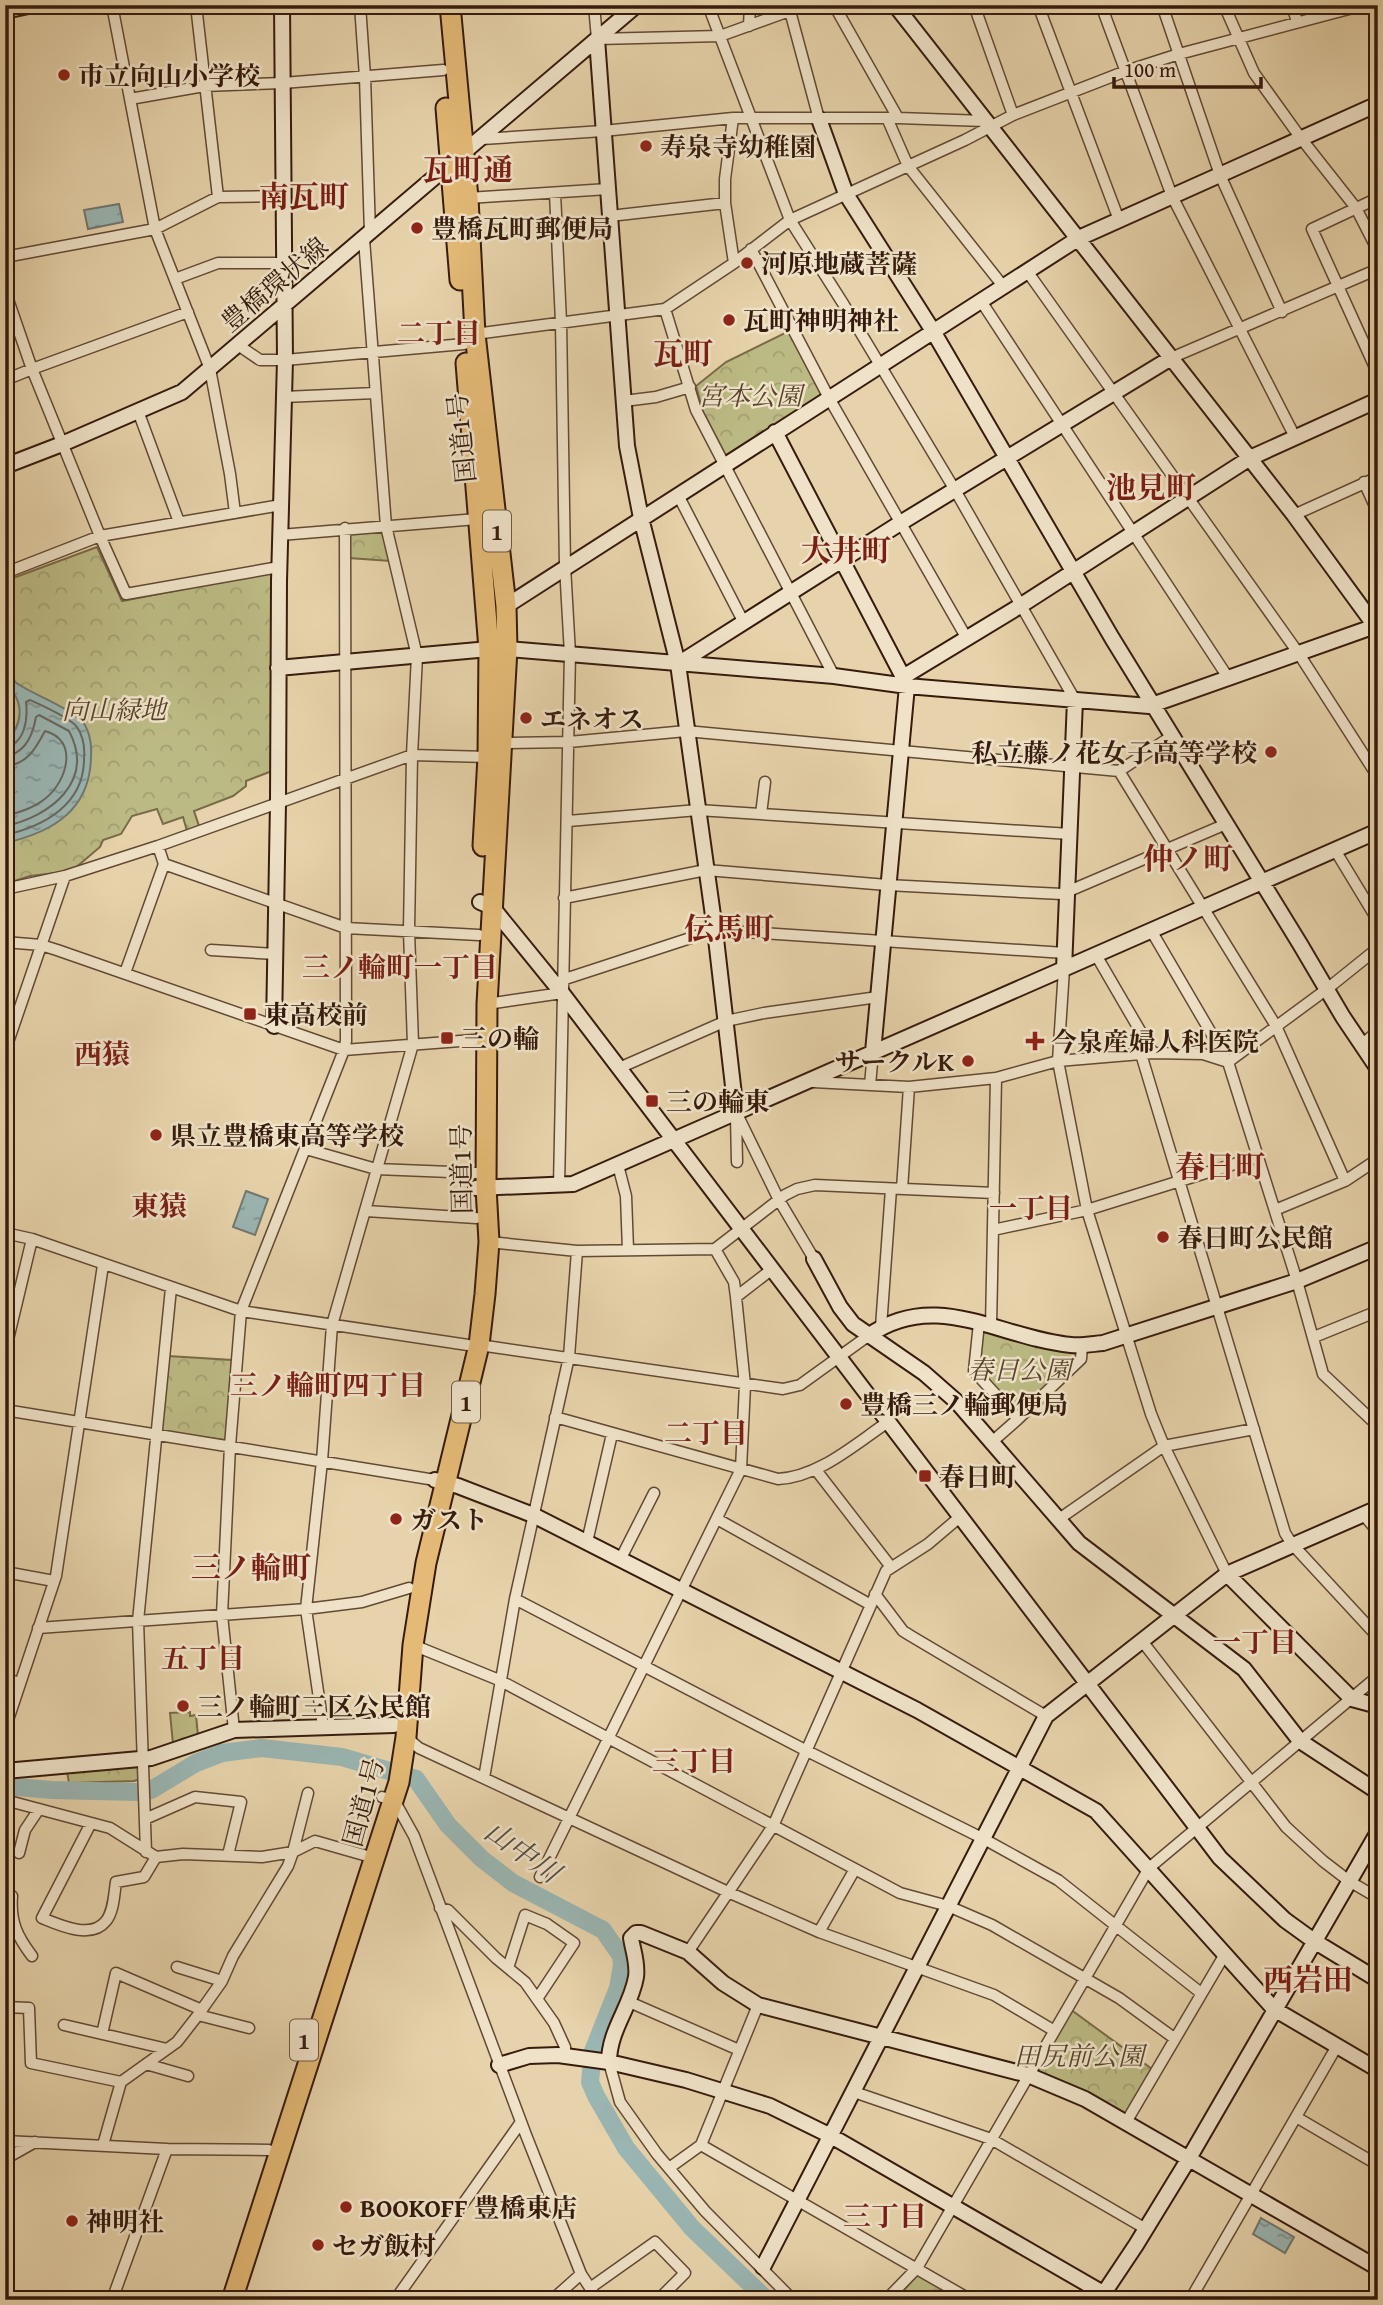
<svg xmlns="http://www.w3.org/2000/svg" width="1383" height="2305" font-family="'Gentium Book Plus','Noto Serif JP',serif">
<defs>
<pattern id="forest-crowns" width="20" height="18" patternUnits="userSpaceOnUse" patternTransform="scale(1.75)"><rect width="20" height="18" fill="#bcba84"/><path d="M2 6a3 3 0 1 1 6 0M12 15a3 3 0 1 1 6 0" fill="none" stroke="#a29f71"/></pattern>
<pattern id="water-ripples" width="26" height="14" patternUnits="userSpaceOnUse" patternTransform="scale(1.75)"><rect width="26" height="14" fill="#9ab6b3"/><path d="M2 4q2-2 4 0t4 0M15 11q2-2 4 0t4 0" fill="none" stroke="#7e9390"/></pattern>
</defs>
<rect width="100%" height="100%" fill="#e7d3ab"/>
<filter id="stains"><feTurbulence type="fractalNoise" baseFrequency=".00286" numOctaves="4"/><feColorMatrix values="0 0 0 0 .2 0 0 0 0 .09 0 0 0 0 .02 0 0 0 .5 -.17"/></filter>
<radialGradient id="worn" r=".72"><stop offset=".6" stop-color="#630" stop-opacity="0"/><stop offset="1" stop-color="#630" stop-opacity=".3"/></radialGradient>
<path fill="url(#forest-crowns)" stroke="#796a48" stroke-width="2" d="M789,331L823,392L822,396L730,456L725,454L703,412L696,386L726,362Z
M381,531L384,533L390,561L349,558L348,535L350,532Z
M97,547L122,601L270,572L272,573V771L246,781V786L233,796L194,811L199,826L187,831L183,817L163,824L157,809L132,816L121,834L103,840L100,847L74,869L64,872L30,876L5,884V581Z
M981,1329L1076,1351V1359L1016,1412L978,1367Z
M168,1356L232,1360L227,1437L225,1440L164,1432L160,1429Z
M190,1712V1716L196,1715L198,1736L173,1744L170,1713Z
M136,1766L139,1768L140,1779L134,1781L69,1783L67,1772Z
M1070,2009L1152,2069L1126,2113L1122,2114L1087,2093L1036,2071Z
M919,2273L960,2300H895Z"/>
<path fill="url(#water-ripples)" stroke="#727871" stroke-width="2" d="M119,204L123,222L88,229L84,210Z
M13,676L15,682L23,687C40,697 66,707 80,719C89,727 92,744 91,755C91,809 54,832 5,843V742C24,725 25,700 5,684V677Z
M246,1191L268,1199L255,1235L233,1227Z
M1261,2218L1294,2237L1285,2253L1253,2234Z"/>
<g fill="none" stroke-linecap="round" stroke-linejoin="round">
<path stroke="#686860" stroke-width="2" d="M5,747C25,744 28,719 26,702L30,700C41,705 70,718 77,727C83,736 85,748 84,759C84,804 45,826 5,835
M5,756C25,754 33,734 36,717L39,715L69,731C96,782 49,817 5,826
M5,766C27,765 36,748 45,731C79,740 67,781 46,798C34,808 20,812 5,816"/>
<path stroke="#9ab6b3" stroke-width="18" d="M5,1786L52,1790L138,1792L151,1790L196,1763L222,1753L262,1748L342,1757L416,1779L448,1825L482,1859L513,1883L603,1930L621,1956L622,1965L618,1988L593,2051L590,2082L596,2096L626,2148L692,2228L767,2300"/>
<defs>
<path id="street" d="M112,5L155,229L210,369L230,474L235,513
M196,5L218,197
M360,5L365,77L370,233
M594,5L597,39L720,36L806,5
M708,5L790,220L844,305L955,490L1075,700
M834,5L898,118
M974,5L1013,115
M1038,5L1119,220
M1101,5L1172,196L1295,437
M1162,5L1220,175L1282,312
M1224,5L1254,73L1300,137L1356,208L1378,251
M1292,5L1297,22
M790,11L819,119
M749,26L750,5
M130,99L204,86L283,83L443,70
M733,118L725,179V203L734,263
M887,118L908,166L1003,286
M482,139L603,131L733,118H898L985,121
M555,193L561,322L565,566L570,654L559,1186
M468,198L608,189
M1378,198L1312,229L1378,374
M610,216L725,203
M751,249L829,398L966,637
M5,257L155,229L218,197L284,196
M1027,271L1299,654L1378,777
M175,279L218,263H283
M5,291L32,369L188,312
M981,301L1227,676
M665,309L696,410L834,676
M475,334L665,309L734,263L790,220L965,140L1013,115L1126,71L1179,54L1364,5
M238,345L260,360H285L464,344
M1171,358L1378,269
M5,380L32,369L100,536L126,594L279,567
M284,397L375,393
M624,401L656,397L690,387
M138,411L179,522
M1364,482L1378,513
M678,495L743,621
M1294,515L1378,477
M280,535L477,519
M5,573L100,536L281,505
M502,743L569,742L686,731L1119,771L1172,736
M1119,771L1276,1026L1345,1181
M761,814L765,782
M568,821L698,810L1070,834
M1335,850L1378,921
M164,864L346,928L479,935
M5,889L65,876L158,846L412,755L488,757
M564,898L706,870L887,885L1062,894L1226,824
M1152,932L1228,1062L1297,1281L1323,1374L1378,1426
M5,942L41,945L57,950L344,1050L486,1039
M211,950L276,954
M1096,955L1153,1053
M1064,969L1058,1061L1087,1210L1151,1414L1164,1446L1227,1574
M125,973L164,864L158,846
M562,980L715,930L1065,953
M487,1004L562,993
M1361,1045L1378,1031
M5,1051L65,876
M1141,1054L1285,1533L1292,1544L1378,1637
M619,1068L726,1021L764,1013L878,997
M813,1082L909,1087L996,1078L1058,1061L1153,1053L1203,1054L1228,1062L1327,989L1378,948
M870,1085L873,1052
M736,1112L779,1200L814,1259
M736,1117L737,1162
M306,1149L376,1169L476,1173
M618,1165L626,1196L628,1250
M902,1189L909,1087
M1275,1210L1345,1181L1378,1159
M366,1211L476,1218
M993,1230L1087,1210L1257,1157
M5,1233L32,1239L241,1311L468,1345
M489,1242L577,1251L715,1249L785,1195L797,1189L815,1185L994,1193
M715,1249L734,1282L736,1297
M979,1323L974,1371L1018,1419L1081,1359L1082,1345
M881,1327L891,1189
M991,1327L996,1078
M1314,1337L1378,1311
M479,1345L783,1389L800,1385L868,1336
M5,1352L32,1239
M5,1410L435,1480
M555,1417L778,1479C819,1477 855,1444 888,1422
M993,1441L1018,1419
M816,1470L891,1567
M1363,1514L1378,1532
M717,1519L871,1605
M1059,1519L1164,1446L1254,1429
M587,1542L612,1434
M620,1560L654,1493
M5,1572L54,1581
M875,1594L903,1631L911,1636L1046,1716
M515,1599L807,1751L984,1839L1058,1880L1201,1993
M38,1628L306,1609L362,1602L409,1588
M1142,1641L1286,1827L1323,1861L1349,1881L1378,1898
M413,1645L499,1680L900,1893L948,1906L992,1925L1119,1998L1174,2038
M5,1678L19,1683
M323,1726L306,1609L322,1461L332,1325L413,1044L409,931L412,755L417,656L386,526L364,239
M5,1729L56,1576L103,1265
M234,1730L222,1615L230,1446L241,1311L344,1050L346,1041L345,528
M406,1737L419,1748L730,1893L819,1932L994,1995L1053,2030
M484,1778L515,1599L569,1357L577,1251
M382,1797L394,1800L414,1836L526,2135L581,2274L598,2300
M5,1800L110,1828L156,1857L183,1854L262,1857L293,1852L308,1793
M145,1819L195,1797L241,1802L228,1855
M91,1823L42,1918C59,1925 91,1940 106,1921C114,1911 114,1894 116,1882L144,1877L156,1857
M146,1852L138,1621L171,1288
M19,1853L25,1830L39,1809
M540,1877L741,1469L745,1385L736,1297L771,1270
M5,1896H12C10,1922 17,1936 32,1956
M440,1908L448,1910L496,1958L525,1982L554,2023L565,2047V2056
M819,1932L855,1869
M688,1952L773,1826L886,1571L928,1544L961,1516
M177,1967L222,1981
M508,1968L525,1915L547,1924L574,1943L537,1999
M627,2001L739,2050
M5,2007L29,2008L31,2063L121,2082
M198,2015L249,2028
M64,2025L167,2049
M102,2034L116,1973L202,2010
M609,2062L620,2102L657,2154L705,2211L793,2300
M146,2064L188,2076
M854,2092L991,2139L1146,2229
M1296,2117L1378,2165
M1125,2124L1225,1954
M5,2141L167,2149
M103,2145L121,2082L177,2042L198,2015L222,1981L233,1956L288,1866L293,1852L315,1841L364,1855
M701,2145L971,2300
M5,2159L35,2142
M669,2168L701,2145L758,2005
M590,2288L655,2242L685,2273L658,2300
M112,2300L167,2149L269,2150
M395,2300L521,2122
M552,2300L581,2274
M886,2300L917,2268L1149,1868L1378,1676
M1190,2300L1337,2046"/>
<path id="secondary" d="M895,5L1294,515L1378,630
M5,11L33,5
M597,39L627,446L641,518L678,664L715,930L736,1112
M819,119L846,194L933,331L1112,638L1300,944L1343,1017L1378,1069
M775,432L903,677
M5,466L62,444L182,392L637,5
M506,606L1079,238L1378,104
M678,664L902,522L1171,358
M278,668L489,649H507L834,676L907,686L1149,706L1378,625
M480,902L492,907L562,993L1220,1858L1285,1920L1314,1941L1378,1980
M1064,969L1075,700
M274,1026L278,803L279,581L285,360L282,5
M873,1052L907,686L903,677L1020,606L1250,458L1378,400
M476,1188L573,1184L1378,831
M814,1259L840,1307L853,1324L924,1373L957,1402L1079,1543L1244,1669L1300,1741L1378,1792
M868,1336C936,1288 999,1338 1071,1345C1082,1346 1092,1344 1103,1343L1297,1281L1378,1247
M435,1480L458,1486L533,1515L917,1710L1096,1811L1274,2009L1378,2070
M1227,1574L1352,1699L1378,1706
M5,1771L151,1758L234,1730L394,1725
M609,2062C609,2030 631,2007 636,1977C638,1963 633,1951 631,1938L636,1933H641L688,1952L723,1983L758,2005L1028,2075L1085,2099L1378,2268
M499,2065L529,2056L558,2055L609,2062L686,2080L770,2106L831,2136L1115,2300
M763,2267L1046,1716L1227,1574L1378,1508
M1100,2299L1136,2245L1188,2160L1378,1832"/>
<path id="highway" d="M446,108L460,280
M466,363L489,649L488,757L483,846
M232,2300L399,1782L406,1737L413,1645L426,1563L479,1345L485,1294L489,1242L486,1187L487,1004L507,649L506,606L475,334L468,198L450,5"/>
</defs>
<use href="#street" stroke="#624934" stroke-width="13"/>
<use href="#secondary" stroke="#361b0d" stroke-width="18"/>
<use href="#highway" stroke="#361b0d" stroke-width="23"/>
<use href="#street" stroke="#efe2c8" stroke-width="10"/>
<use href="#secondary" stroke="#efe2c8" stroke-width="14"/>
<use href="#highway" stroke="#e4ba76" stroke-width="19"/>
</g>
<g fill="#8f2418" stroke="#efe2c8" stroke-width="2.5">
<circle cx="64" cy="75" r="7"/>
<circle cx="646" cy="146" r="7"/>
<circle cx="417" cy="228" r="7"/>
<circle cx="747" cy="263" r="7"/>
<circle cx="729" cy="320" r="7"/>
<circle cx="526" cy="718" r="7"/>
<circle cx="1271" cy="752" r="7"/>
<rect x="243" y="1007" width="14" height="14" rx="3.5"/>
<rect x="440" y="1031" width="14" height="14" rx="3.5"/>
<path d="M1031.5 1030.5h7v7h7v7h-7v7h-7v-7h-7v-7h7z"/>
<circle cx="968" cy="1061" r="7"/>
<rect x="645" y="1094" width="14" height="14" rx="3.5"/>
<circle cx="156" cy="1135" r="7"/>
<circle cx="1163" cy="1237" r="7"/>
<circle cx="846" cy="1404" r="7"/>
<rect x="918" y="1469" width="14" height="14" rx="3.5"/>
<circle cx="396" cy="1519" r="7"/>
<circle cx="183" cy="1706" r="7"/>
<circle cx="346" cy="2207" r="7"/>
<circle cx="72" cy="2221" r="7"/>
<circle cx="318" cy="2245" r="7"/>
</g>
<g text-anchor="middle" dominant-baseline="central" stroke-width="5" stroke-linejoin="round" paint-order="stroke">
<g fill="#efe2c8" stroke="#6e5745" stroke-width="2">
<rect x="483" y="510.5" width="28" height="41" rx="5"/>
<rect x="452" y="1381.5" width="28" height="41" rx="5"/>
<rect x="290" y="2019.5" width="28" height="41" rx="5"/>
</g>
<g font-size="24" font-weight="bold" fill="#361b0d">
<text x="497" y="531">1</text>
<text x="466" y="1402">1</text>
<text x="304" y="2040">1</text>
</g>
<g font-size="26" font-weight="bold" fill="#361b0d" stroke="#efe2c8" text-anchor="start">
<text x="78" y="75">市立向山小学校</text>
<text x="660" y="146">寿泉寺幼稚園</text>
<text x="431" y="228">豊橋瓦町郵便局</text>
<text x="761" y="263">河原地蔵菩薩</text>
<text x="743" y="320">瓦町神明神社</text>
<text x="540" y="718">エネオス</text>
<text x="1257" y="752" text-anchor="end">私立藤ノ花女子高等学校</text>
<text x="264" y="1014">東高校前</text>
<text x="461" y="1038">三の輪</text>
<text x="1051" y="1041">今泉産婦人科医院</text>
<text x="954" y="1061" text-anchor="end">サークルK</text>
<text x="666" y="1101">三の輪東</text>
<text x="170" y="1135">県立豊橋東高等学校</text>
<text x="1177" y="1237">春日町公民館</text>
<text x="860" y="1404">豊橋三ノ輪郵便局</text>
<text x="939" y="1476">春日町</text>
<text x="410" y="1519">ガスト</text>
<text x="197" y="1706">三ノ輪町三区公民館</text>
<text x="360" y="2207">BOOKOFF 豊橋東店</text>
<text x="86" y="2221">神明社</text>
<text x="332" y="2245">セガ飯村</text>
</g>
<g font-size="26" fill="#361b0d" stroke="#efe2c8">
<text transform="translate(274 284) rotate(-40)">豊橋環状線</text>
<text transform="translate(461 438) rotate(-96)">国道1号</text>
<text transform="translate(461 1169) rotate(-91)">国道1号</text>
<text transform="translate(363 1802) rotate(-75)">国道1号</text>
</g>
<g font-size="26" font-style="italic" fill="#58432b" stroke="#efe2c8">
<text x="750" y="395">宮本公園</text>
<text x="114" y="709">向山緑地</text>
<text x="1019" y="1369">春日公園</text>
<text x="1079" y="2055">田尻前公園</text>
</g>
<g font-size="28" font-weight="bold" fill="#7a1f14" stroke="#efe2c8">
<text x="439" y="332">二丁目</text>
<text x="400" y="966">三ノ輪町一丁目</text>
<text x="102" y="1053">西猿</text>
<text x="159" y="1205">東猿</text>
<text x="1031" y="1207">一丁目</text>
<text x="328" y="1384">三ノ輪町四丁目</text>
<text x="706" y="1432">二丁目</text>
<text x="1255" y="1641">一丁目</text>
<text x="203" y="1657">五丁目</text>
<text x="694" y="1760">三丁目</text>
<text x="885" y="2215">三丁目</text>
</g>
<g font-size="28" font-style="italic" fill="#544a3f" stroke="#efe2c8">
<text transform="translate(523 1851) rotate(35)">山中川</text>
</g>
<g font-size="30" font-weight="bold" fill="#7a1f14" stroke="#efe2c8">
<text x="468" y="169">瓦町通</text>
<text x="304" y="196">南瓦町</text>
<text x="683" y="353">瓦町</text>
<text x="1151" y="487">池見町</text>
<text x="846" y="550">大井町</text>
<text x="1188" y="858">仲ノ町</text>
<text x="729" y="928">伝馬町</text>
<text x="1220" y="1166">春日町</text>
<text x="251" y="1567">三ノ輪町</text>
<text x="1308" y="1979">西岩田</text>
</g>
</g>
<rect width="1383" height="2305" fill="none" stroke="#e7d3ab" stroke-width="28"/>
<rect x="7" y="7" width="1369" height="2291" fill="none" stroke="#361b0d" stroke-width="3.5"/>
<rect x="14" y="14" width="1355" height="2277" fill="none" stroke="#361b0d" stroke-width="2"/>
<path d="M1114 77v10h147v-10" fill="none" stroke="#361b0d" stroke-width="3.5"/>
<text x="1124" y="77" font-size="21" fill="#361b0d" stroke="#efe2c8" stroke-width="5" paint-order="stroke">100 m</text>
<rect width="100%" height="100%" filter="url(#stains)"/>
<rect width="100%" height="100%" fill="url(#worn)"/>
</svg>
